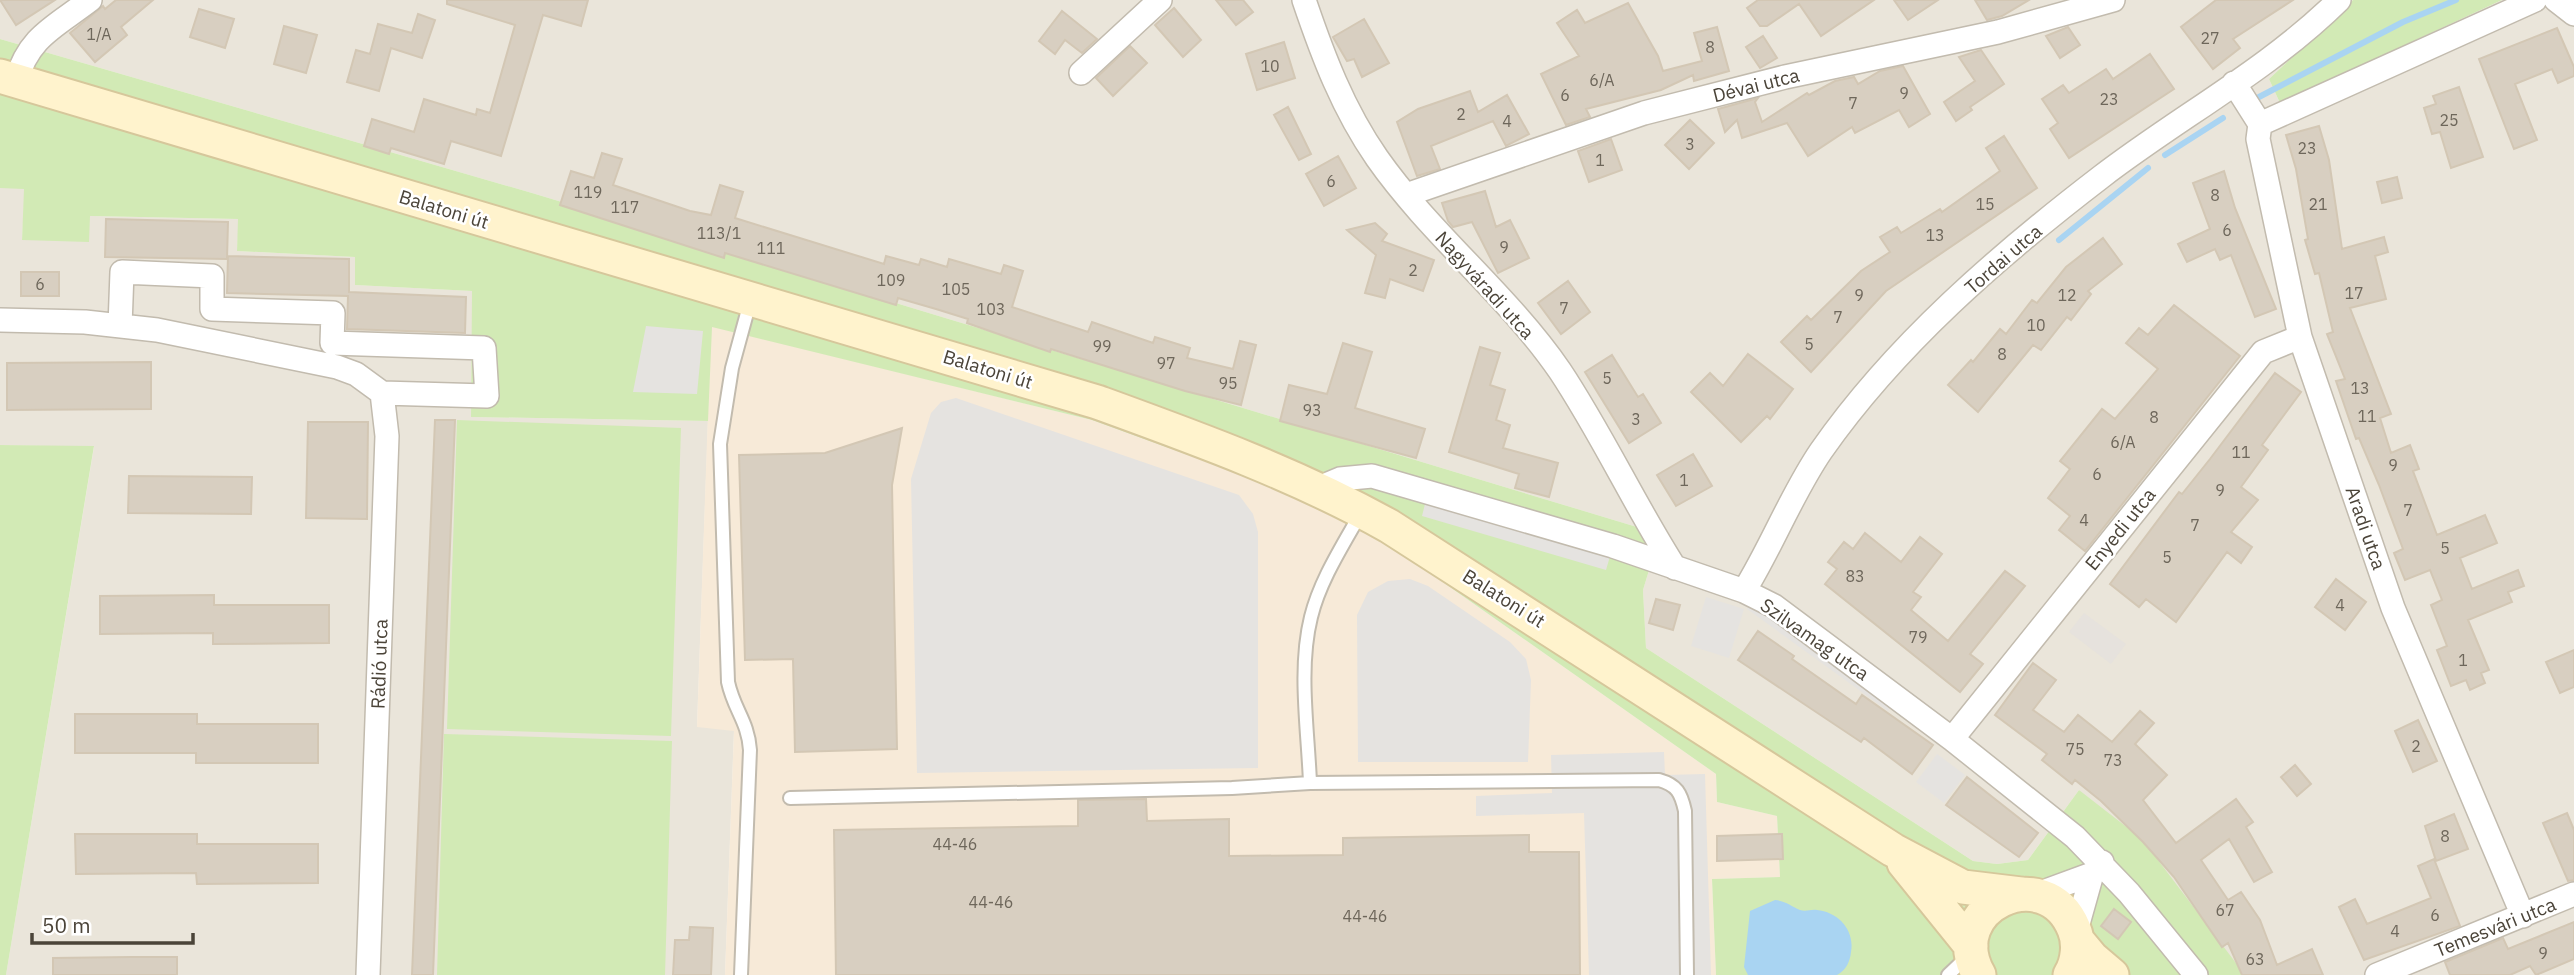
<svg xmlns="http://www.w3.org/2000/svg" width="2574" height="975" font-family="'IBM Plex Sans',sans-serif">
<rect width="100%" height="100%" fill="#f6f3ec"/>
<path fill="#eae5da" d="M0,0H2353L2269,79L2280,103L2502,0H2574V975H2245L2079,790L2028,860L1997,864L1973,861L1646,648L1643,590L1660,534L532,193L0,39Z
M0,188H25L22,240L90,216L239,219L237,251L356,257L355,285L473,291L471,417L708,421L697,726L734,730L725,975H6L94,447L0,445Z"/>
<path fill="#f7ead8" d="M711,326L1092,420L1254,479L1383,540L1716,774L1717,802L1777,816L1780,877L1712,879L1716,975H725L734,731L697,727Z"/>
<path fill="#e6e2dd" d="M2084,613L2126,644L2111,664L2069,632Z"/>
<path fill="#d2eab5" d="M2353,0H2502L2280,103L2269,79Z
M0,39L532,193L1660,534L1643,590L1646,648L1973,861L1997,864L2028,860L2079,790L2142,839L2245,975H1716L1712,879L1780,877L1777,816L1717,802L1716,774L1383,540L1254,479L1092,420L712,327L708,421L471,417L472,291L355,285V257L237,251L238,219L90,216L89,242L22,240L24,189L0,188Z
M457,420L681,428L671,736L447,729Z
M0,445L94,446L6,975H0Z
M444,734L672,741L665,975H437Z"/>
<path fill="#e5e3e0" d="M646,326L703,331L697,394L633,392Z
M956,398L1239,495L1253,514L1258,532V768L917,773L911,479L931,413L941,402Z
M1428,492L1613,546L1606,570L1422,516Z
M1410,579L1428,586L1510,642L1526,659L1531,680L1528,762H1358L1357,615L1368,592L1388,581Z
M1754,596L1898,698L1888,711L1747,609Z
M1706,597L1744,609L1729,658L1691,646Z
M1664,752L1665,775L1705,774L1711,975H1589L1584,813L1476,816V796L1552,793L1551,755Z
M1937,754L1965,775L1944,803L1916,782Z"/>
<path fill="#a9d4f2" d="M1775,900C1786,901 1791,906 1800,910C1806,912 1811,909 1817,910C1838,912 1855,930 1851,952C1850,962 1846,970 1837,975H1748L1744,967L1750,911Z"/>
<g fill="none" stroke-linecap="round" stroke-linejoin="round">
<path stroke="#a9d4f2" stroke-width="6" d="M2259,97L2403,22L2456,0
M2165,155L2223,118
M2059,240L2148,168"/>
</g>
<path fill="#d8cfc1" stroke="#d3c7b4" stroke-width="2" d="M0,0H55L16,25Z
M116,0H153L121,27L127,35L95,62L70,33L103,6L105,9Z
M447,0H588L581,26L543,15L501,156L451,141L444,164L391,148L389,154L364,146L372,119L414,132L424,99L476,115L477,109L490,113L515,25L447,4Z
M1216,0H1243L1253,12L1236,25Z
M1758,0H1874L1821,36L1799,4L1767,26H1760L1747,8Z
M1894,0H1938L1908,20Z
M1975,0H2029L2002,16L1987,20Z
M2216,0H2293L2233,39L2240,48L2213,69L2181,27Z
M1628,3L1658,56L1663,71L1702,61L1694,33L1717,27L1729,71L1694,81L1693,75L1661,90L1586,109L1590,117L1566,125L1541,74L1579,56L1557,23L1577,10L1585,23Z
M1174,8L1201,40L1183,57L1155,25Z
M199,9L234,19L225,48L190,37Z
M1062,11L1097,39L1082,53L1065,40L1055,54L1039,41Z
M418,14L435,20L422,58L391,48L379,91L347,82L356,50L370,54L378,24L412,33Z
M1364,19L1389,63L1362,77L1354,59L1347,61L1333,37Z
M284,26L317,35L306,73L274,64Z
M2068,27L2080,45L2060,58L2046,36Z
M2557,28L2574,67V76L2558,83L2552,69L2515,84L2537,140L2514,149L2479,59Z
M1763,36L1777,58L1760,68L1746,47Z
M1284,42L1295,78L1257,90L1246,54Z
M1130,46L1147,63L1113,96L1096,78Z
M1981,50L2004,84L1970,107L1972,110L1956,121L1944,102L1975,81L1959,57Z
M2150,54L2174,89L2069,158L2050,129L2058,123L2042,99L2063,85L2069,93L2106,69L2113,79Z
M1903,66L1930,114L1909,127L1899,110L1855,133L1852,127L1808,156L1787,123L1742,138L1737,120L1725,132L1718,109L1758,98L1755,102L1762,122L1807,93L1809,95L1835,81L1854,77L1858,84L1880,71Z
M2459,87L2483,157L2451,168L2440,132L2432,134L2424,108L2436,104L2433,96Z
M1470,91L1478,112L1507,95L1529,134L1506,146L1493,121L1431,146L1440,169L1417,176L1397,122L1418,109Z
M1288,107L1311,154L1299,160L1274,115Z
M1690,120L1714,143L1689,169L1665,145Z
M2319,126L2329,160L2342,249L2384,237L2388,252L2375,256L2386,299L2350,308L2391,414L2380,418L2391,453L2410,445L2419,469L2413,471L2437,535L2485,515L2497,543L2460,558L2472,589L2518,570L2524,586L2508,592L2512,602L2468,620L2489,670L2481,673L2485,683L2470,690L2466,680L2451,686L2437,650L2447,646L2431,605L2442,600L2430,570L2405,580L2394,553L2403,549L2379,485L2359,438L2356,439L2336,381L2345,379L2327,334L2333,332L2319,273L2315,274L2305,240L2308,239L2296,169L2286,135Z
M2004,136L2037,188L1886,291L1811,372L1781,342L1807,316L1811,320L1861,271L1890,252L1880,237L1897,227L1901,233L1940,209L1942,212L2000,171L1986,148Z
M1611,139L1622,170L1589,182L1578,151Z
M602,153L622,159L613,185L690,211L711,215L720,185L743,192L735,218L884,264L886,256L919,265L921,259L947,267L949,259L1001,274L1004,265L1023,271L1012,307L1088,332L1092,322L1153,343L1155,337L1190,348L1187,358L1233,369L1240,341L1256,345L1241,405L1185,391L1051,349L1050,352L967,323L968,319L936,309L898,298L896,305L725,253L724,258L560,205L571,171L594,178Z
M1338,156L1356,188L1324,206L1306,174Z
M2224,171L2235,208L2276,309L2255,317L2231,255L2220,260L2215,249L2187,262L2178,244L2210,229L2193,183Z
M2397,177L2402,198L2382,203L2377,182Z
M1485,191L1496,227L1510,220L1529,258L1498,273L1472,222L1453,227L1448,221L1442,203Z
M106,219L228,222L227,259L105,257Z
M1375,223L1387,234L1382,241L1434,260L1423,291L1390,279L1385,298L1365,293L1376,255L1347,230Z
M2103,238L2122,264L2088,291L2091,294L2071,320L2067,317L2041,350L2033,345L1978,412L1948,385L1971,360L1973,362L2000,329L2006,334L2032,300L2037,303L2066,267Z
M228,256L349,259V292L466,297L465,333L347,329L348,296L227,293Z
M21,272H59V296H21Z
M1568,281L1590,312L1561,334L1538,303Z
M2174,305L2240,356L2085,551L2059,530L2070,516L2048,498L2070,469L2060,461L2102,409L2115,419L2158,369L2126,343L2139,328L2148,335Z
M1343,343L1372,352L1355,408L1425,429L1416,458L1280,421L1289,385L1327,394Z
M1480,347L1500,353L1490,385L1505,390L1496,420L1510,425L1503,448L1558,463L1549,497L1515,488L1519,474L1449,452Z
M1748,354L1793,389L1770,419L1767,416L1741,442L1691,392L1710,373L1723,386Z
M1612,355L1638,397L1643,394L1661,423L1629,443L1585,372Z
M151,362V409L7,410V363Z
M2275,373L2301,392L2262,445L2268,450L2241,487L2258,500L2231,532L2252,547L2241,563L2227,552L2176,622L2146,599L2139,607L2110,584L2179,492L2182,494L2210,459Z
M435,420H455L433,975H412Z
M308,422H368L367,519L306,518Z
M902,428L892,485L897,749L795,752L793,659L745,660L739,455L825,453Z
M1693,454L1712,486L1676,506L1657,475Z
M129,476L252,477L251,514L128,513Z
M1865,533L1901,562L1920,537L1942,554L1913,592L1921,597L1911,610L1948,641L2005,571L2025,586L1970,654L1983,664L1960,692L1825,584L1837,569L1828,562L1844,542L1853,549Z
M2336,579L2366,602L2345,630L2315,607Z
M214,595V605H329V643L213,644V633L100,634V596Z
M1656,599L1680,605L1673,630L1649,623Z
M1758,631L1794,656L1792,659L1856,704L1862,695L1933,745L1912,774L1864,738L1861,742L1738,660Z
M2574,650V687L2560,693L2546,662Z
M2033,663L2056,680L2033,710L2064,732L2078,715L2112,742L2140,711L2154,723L2135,744L2167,775L2143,800L2176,843L2236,799L2253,822L2246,827L2272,872L2254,882L2229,839L2201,860L2228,900L2241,892L2260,920L2277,965L2312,949L2323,975H2242L2228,943L2222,947L2174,877L2143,842L2101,801L2075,780L2072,784L2042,760L2047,754L1995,715Z
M75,714H197V724H318V763H196V753H75Z
M2418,720L2437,761L2413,772L2395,731Z
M2295,765L2311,784L2297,796L2281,777Z
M1967,777L2038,833L2019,857L1946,805Z
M1146,799L1147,821L1229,819V856L1343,855V838L1529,835V852H1579L1580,975H836L834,830L1078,826V800Z
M2567,813L2574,830V880L2568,881L2543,823Z
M2454,814L2468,849L2436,861L2425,826Z
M75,834H197V844H318V883L197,884L196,873L76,874Z
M1782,834L1783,859L1717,861V836Z
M2434,859L2460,926L2364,960L2339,907L2355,899L2367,924L2431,898L2418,866Z
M2114,909L2131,922L2118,939L2101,926Z
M2574,922V959L2536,975L2530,966L2510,975H2450L2445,962L2503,938L2508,949Z
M690,927L713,928L711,975H673L675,940H689Z
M131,957H177V975H53V958Z"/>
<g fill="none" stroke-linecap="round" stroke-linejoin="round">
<defs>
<path id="service" d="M1310,783C1308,730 1298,669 1311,617C1320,580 1343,545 1362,511
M790,798L1232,788L1310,783L1659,780C1677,785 1681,793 1685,811L1687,975
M741,975L750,750C748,721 734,710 728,682L720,444L732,368L750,302
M1948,975L1968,956"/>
<path id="minor" d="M1304,0C1323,56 1343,109 1377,158C1431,235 1507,294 1560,371C1602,434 1634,504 1675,568
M2556,0L2574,14
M1081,73L1160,0
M16,81C29,36 55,27 90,0
M2234,83L2260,124L2258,139L2300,337L2393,608L2523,916
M2260,124L2535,0
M1406,195L1644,113L1785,77L1998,32L2113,0
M0,320L85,322L157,330L337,367L356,374L382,393L387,436L368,975
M120,326L122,272L212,276V309L333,313L332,343L484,348L487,396L382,393
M1316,489L1340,479L1372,476L1613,546L1744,591L1774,606L1952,739L2075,837L2129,893L2196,975
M1744,591C1772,546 1791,495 1821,451C1895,345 1998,256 2101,177C2179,117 2268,70 2339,0
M1952,739L2263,352L2300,337
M2035,895L2092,874
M2076,931L2092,874L2102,862
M2377,975L2574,894"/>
<path id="secondary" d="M0,76L1097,402C1196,438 1296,474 1389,526L1893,850L1963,887L2021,894
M1904,863L1971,946
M2077,940L2092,958L2112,975
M1979,975C1941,908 2045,858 2074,929C2080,943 2078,962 2070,975"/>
</defs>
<use href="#service" stroke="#c2bbae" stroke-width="16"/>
<use href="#minor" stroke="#c2bbae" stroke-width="26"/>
<use href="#secondary" stroke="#d6c79b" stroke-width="37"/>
<use href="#service" stroke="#fff" stroke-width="12"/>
<use href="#minor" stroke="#fff" stroke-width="23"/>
<use href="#secondary" stroke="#fff3cd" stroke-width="33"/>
</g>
<g text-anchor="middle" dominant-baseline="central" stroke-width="5" stroke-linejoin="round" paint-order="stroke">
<g font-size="16" fill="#6e675b">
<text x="99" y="34">1/A</text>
<text x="2210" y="38">27</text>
<text x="1710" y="47">8</text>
<text x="1270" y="66">10</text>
<text x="1602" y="80">6/A</text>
<text x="1904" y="93">9</text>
<text x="1565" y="95">6</text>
<text x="2109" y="99">23</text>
<text x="1853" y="103">7</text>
<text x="1461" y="114">2</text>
<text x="2449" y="120">25</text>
<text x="1507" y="121">4</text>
<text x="1690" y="144">3</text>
<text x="2307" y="148">23</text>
<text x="1600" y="160">1</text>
<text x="1331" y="181">6</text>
<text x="588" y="192">119</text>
<text x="2215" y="195">8</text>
<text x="1985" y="204">15</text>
<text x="2318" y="204">21</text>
<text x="625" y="207">117</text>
<text x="2227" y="230">6</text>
<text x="719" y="233">113/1</text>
<text x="1935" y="235">13</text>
<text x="1504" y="247">9</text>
<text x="771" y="248">111</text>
<text x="1413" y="270">2</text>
<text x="891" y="280">109</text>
<text x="40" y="284">6</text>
<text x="956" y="289">105</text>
<text x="2354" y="293">17</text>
<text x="1859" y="295">9</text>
<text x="2067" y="295">12</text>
<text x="1564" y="308">7</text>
<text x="991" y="309">103</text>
<text x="1838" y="317">7</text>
<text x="2036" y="325">10</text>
<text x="1809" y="344">5</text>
<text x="1102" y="346">99</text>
<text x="2002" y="354">8</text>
<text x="1166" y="363">97</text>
<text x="1607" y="378">5</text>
<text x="1228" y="383">95</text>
<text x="2360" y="388">13</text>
<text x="1312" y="410">93</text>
<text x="2367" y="416">11</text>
<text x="2154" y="417">8</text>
<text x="1636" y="419">3</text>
<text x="2123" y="442">6/A</text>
<text x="2241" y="452">11</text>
<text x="2393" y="465">9</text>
<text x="2097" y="474">6</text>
<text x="1684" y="480">1</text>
<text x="2220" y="490">9</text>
<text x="2408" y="510">7</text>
<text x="2084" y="520">4</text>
<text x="2195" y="525">7</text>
<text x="2445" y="548">5</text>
<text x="2167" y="557">5</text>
<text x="1855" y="576">83</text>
<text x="2340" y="605">4</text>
<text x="1918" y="637">79</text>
<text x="2463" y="660">1</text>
<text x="2416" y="746">2</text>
<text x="2075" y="749">75</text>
<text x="2113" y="760">73</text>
<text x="2445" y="836">8</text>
<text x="955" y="844">44-46</text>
<text x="991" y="902">44-46</text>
<text x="2225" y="910">67</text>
<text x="2435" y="915">6</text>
<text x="1365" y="916">44-46</text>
<text x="2395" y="931">4</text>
<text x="2543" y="953">9</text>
<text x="2255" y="959">63</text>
</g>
<g font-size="19" fill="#4b4439" stroke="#fff">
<text transform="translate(1756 85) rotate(-14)">Dévai utca</text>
<text transform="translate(444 209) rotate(17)">Balatoni út</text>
<text transform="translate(2003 259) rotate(-41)">Tordai utca</text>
<text transform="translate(1485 285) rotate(48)">Nagyváradi utca</text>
<text transform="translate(988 369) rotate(17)">Balatoni út</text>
<text transform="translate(2366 528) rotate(71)">Aradi utca</text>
<text transform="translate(2120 529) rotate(-51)">Enyedi utca</text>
<text transform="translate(1504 598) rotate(32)">Balatoni út</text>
<text transform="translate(1815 639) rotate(35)">Szilvamag utca</text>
<text transform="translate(379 664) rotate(-88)">Rádió utca</text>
<text transform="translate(2495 927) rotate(-22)">Temesvári utca</text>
</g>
</g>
<path d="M32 933v10h161v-10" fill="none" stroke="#4b4439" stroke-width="3.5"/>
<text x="42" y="933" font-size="21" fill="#4b4439" stroke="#ffffff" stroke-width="5" paint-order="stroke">50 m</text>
</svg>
